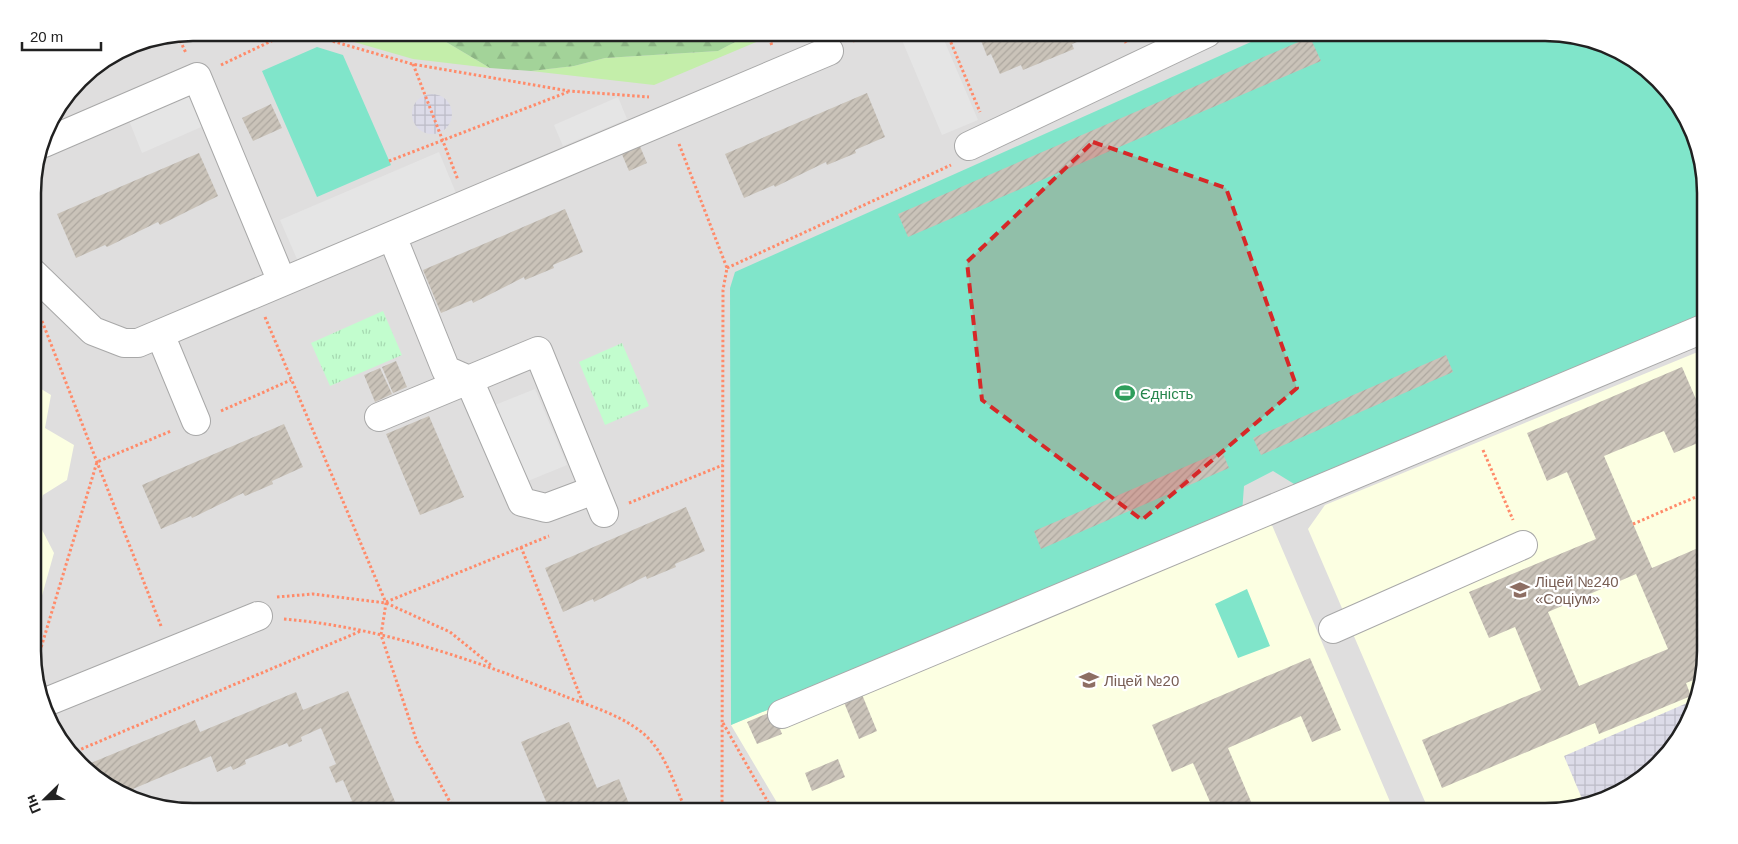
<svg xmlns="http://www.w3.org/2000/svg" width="1738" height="844" font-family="Arial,sans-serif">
<defs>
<pattern id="forest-firs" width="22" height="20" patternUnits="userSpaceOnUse" patternTransform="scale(1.25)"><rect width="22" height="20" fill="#a3d399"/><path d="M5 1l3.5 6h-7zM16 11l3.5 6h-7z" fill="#8cb584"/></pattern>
<pattern id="park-tufts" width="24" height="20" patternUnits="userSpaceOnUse" patternTransform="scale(1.25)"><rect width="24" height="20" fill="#c2fdce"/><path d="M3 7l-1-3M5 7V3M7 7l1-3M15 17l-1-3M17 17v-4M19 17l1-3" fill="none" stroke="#a6d9b1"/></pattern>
<pattern id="plaza-grid" width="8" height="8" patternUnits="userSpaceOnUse" patternTransform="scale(1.25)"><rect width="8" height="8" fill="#dcdbe8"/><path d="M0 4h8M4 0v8" fill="none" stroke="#bcbcc7"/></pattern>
<pattern id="building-hatch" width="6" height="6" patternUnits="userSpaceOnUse" patternTransform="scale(1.25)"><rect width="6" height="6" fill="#cac3b9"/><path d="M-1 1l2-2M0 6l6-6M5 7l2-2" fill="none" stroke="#ada79f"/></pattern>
</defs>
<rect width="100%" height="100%" fill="#f2efe7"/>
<path fill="#dfdede" d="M194,33H1544L1615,49L1678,104L1704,173L1705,651L1689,721L1634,785L1555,811H194L123,795L66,748L34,672L33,183L49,122L87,73L132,45Z"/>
<path fill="#fcffe2" d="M1705,349V651L1689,721L1634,785L1555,811H1429L1308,529L1325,505Z
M33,384L51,395L45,428L74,445L67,480L43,495L37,520L54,553L34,624Z
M1263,504L1394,811H782L731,725Z"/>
<path fill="#c4eeaa" d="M323,33H431L490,68L413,59Z
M752,33H778L654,85L531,71L574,66L605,58L718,51Z"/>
<path fill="url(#forest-firs)" d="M431,33H752L718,51L605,58L574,66L531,71L490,68Z"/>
<path fill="url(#park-tufts)" d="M383,311L402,355L330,386L311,343Z
M622,343L649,406L605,425L579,362Z"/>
<path fill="#80e5ca" d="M1271,33H1544L1615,49L1678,104L1704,173L1705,314L1299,487L1273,471L1244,486L1242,513L731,725L730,288L735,272Z
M317,47L343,55L391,165L317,197L262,71Z
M1247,589L1270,646L1238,658L1215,604Z"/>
<path fill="#e5e5e5" d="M899,33H941L978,120L942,135Z
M191,65L215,121L142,153L120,98Z
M618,97L627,119L563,146L554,125Z
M439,152L458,198L300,266L280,220Z
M535,389L567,465L528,481L495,405Z"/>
<path fill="url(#plaza-grid)" d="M412 114a20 20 0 1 1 40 0a20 20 0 1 1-40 0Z
M1694,700L1689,721L1634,785L1583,801L1564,756Z"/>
<path fill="url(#building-hatch)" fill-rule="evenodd" d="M978,33H1091L1092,36L1072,44L1074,49L1023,70L1021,65L1000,74L991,54L987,56Z
M1310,37L1321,61L908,237L898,214Z
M867,93L885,137L855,150L856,153L827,165L826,162L775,187L774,185L744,198L725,154Z
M271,104L282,128L253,141L242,118Z
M639,144L647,163L629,171L621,152Z
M199,153L218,196L160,225L158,222L107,247L105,245L76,258L57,214Z
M565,209L583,252L553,265L554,268L525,280L524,277L473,303L472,300L441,313L423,270Z
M1446,355L1453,372L1261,455L1253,438Z
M396,361L407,387L393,393L382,367Z
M1682,367L1705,420V440L1674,453L1664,431L1604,456L1652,568L1705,545V651L1699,678L1686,683L1691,696L1599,734L1595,723L1442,788L1422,740L1541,690L1515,627L1489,638L1469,592L1596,539L1567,472L1547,481L1527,433ZM1636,574L1668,649L1579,686L1548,612Z
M380,368L392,394L375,402L364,375Z
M429,416L464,497L420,515L386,434Z
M284,424L303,467L272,481L273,484L245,496L243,493L192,518L191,516L161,529L142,485Z
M1222,451L1229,468L1041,549L1034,531Z
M686,507L705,551L675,564L676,567L647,579L646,576L594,602L593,599L563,612L545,568Z
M1310,658L1341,730L1312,742L1301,716L1228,748L1255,811H1214L1193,763L1172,772L1152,725Z
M348,691L399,811H348L344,804L352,801L343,780L336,783L329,767L336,764L321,728L301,737L302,741L289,747L287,743L245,760L246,764L233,770L231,766L217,772L211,756L121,794L86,765L195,720L200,732L296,692L303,710Z
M861,692L877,731L859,739L843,700Z
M773,711L782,734L757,744L747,722Z
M569,722L597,788L619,779L632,811H550L521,742Z
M838,759L845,777L812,791L805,773Z"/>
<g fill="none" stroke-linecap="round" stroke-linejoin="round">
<defs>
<path id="minor" d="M44,143L197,77L282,282
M969,146L1207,33
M392,236L446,370L469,380L522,502L546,508L594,490
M33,273L93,331L124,343H138L829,51
M160,334L196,421
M379,417L538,351L604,513
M1333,629L1523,545
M46,702L258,616
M782,714L1705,328"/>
</defs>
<use href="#minor" stroke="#a8a8a8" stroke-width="30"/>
<path stroke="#ff8b6a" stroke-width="3" stroke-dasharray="2.5 2.5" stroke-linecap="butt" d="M304,33L412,64L569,91L649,97
M768,33L772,46
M947,33L980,112
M1121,33L1126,43
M178,36L186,53
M853,41L873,33
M413,64L458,180
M221,65L288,33
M71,102L77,86
M679,144L727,268L723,290L722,811
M389,161L568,92
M727,268L951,165
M265,317L386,603L381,635L417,742L455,811
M42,321L161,626
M221,411L291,380
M1483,450L1513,520
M629,503L723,465
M1633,524L1705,493
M521,547L583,703
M277,597L313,594L386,603L450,632L492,666
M386,602L549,536
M284,619C380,627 475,660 564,696C590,706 624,716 645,735C666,754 675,786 686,811
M34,671L97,462L171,431
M723,723L773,811
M72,753L361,631"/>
<use href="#minor" stroke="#fff" stroke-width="28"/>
</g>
<path fill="#d62828" fill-opacity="0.2" stroke="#d62828" stroke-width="4" stroke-dasharray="10 6" stroke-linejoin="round" d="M1093,142L1226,188L1297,388L1142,520L982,400L967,262Z"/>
<defs>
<symbol id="stadium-bare" viewBox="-9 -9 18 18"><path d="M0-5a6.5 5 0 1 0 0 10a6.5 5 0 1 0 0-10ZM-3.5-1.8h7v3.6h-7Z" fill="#2e9e5b" stroke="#fff" stroke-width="2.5" paint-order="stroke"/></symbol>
<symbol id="school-bare" viewBox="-9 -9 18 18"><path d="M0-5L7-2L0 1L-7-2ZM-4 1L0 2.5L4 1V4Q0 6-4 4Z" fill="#8d6e63" stroke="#fff" stroke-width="2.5" paint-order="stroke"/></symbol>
</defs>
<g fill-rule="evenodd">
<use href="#stadium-bare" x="1111" y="379" width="28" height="28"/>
<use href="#school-bare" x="1506" y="576" width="28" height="28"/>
<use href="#school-bare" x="1075" y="666" width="28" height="28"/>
</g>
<g text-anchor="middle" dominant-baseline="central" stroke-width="4.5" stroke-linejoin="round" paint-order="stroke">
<g font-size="15" fill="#27864d" stroke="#fff" text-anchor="start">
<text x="1140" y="393">Єдність</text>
</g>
<g font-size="15" fill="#785e54" stroke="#fff" text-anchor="start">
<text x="1535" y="581">Ліцей №240<tspan x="1535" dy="17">«Соціум»</tspan></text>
<text x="1104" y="680">Ліцей №20</text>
</g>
</g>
<path d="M0 0H1738V844H0ZM193 41H1545A152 152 0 0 1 1697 193V651A152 152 0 0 1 1545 803H193A152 152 0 0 1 41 651V193A152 152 0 0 1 193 41Z" fill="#fff" fill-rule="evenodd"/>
<path fill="none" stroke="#212121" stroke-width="2.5" d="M193 41H1545A152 152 0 0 1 1697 193V651A152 152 0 0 1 1545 803H193A152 152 0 0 1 41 651V193A152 152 0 0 1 193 41Z"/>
<g transform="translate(45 799) rotate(247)" stroke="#ffffff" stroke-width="4" paint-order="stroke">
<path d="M0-4L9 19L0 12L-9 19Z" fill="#212121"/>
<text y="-8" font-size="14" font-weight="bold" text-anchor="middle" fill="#212121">Пн</text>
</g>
<path d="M22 42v8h79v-8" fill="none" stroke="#212121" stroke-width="2.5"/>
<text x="30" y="42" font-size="15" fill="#212121" stroke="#ffffff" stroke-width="4" paint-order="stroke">20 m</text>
</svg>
